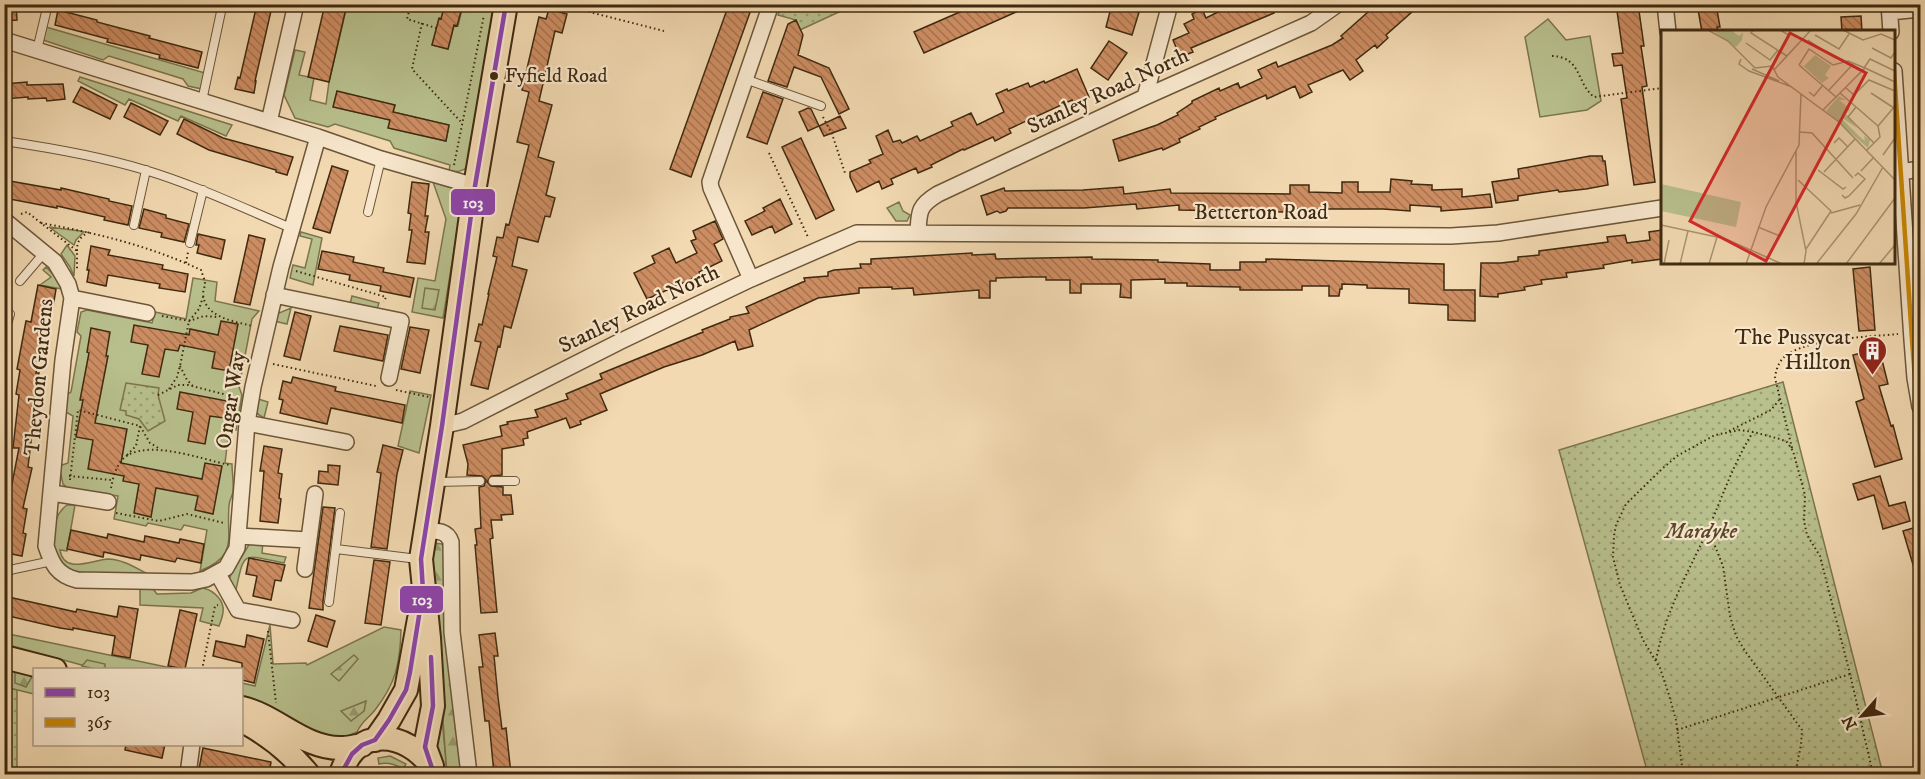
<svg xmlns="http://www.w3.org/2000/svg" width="1925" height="779" font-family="'IM FELL DW Pica',serif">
<defs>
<pattern id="forest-firs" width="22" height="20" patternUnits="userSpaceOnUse" patternTransform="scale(1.5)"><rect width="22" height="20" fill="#b8c08d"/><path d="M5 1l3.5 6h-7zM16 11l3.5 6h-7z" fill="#979c72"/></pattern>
<pattern id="park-dots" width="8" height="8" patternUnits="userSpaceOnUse" patternTransform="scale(1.5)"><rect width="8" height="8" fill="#b8c08d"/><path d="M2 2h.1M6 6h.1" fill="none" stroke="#979c72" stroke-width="1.8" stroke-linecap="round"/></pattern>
<pattern id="building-back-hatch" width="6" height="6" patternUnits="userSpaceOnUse" patternTransform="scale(1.5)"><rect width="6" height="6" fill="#cd8d62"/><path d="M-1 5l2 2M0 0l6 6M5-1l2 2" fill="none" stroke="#a8734f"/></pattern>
</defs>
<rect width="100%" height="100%" fill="#f2d9b1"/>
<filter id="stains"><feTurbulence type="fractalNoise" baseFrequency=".00333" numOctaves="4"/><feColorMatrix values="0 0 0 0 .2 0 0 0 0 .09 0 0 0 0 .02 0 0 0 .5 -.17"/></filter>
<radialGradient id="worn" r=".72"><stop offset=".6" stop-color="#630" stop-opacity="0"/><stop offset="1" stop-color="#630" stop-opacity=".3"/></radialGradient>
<path fill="#b8c08d" stroke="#7c754e" stroke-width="1.5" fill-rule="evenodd" d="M347,5H445L441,19H439L432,45L448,49L454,25L458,26L463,5H497L469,166C462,172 457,172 449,171L450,165L394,148L390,141L335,124L328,127L295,118L284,95L295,50L305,52L299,75L314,78L310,100L326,104L329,82ZM337,92L395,105L393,112L449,125L446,141L389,128L390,120L334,107Z
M1548,19L1566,40L1590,36L1601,101L1587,110L1540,117L1525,37Z
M46,27L205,73L202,89L188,86L183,79L109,56L103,60L43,40Z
M80,77L232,125L226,136L181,116L178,121L129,99L125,105L78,81Z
M433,182L455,189L456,185L463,195L443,318L412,312L418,278L435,281L446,219Z
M899,202L903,211L910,215L907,221H896L887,208Z
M49,227L80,231L84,232L76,240L74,245Z
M301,232L322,238L313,285L290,278L293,265L305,268L312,239L300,236Z
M46,267L56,277L62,289L40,285L51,277L43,270Z
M193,278L217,282L215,301L259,311L252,319L239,387L242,395L236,430H229L225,463L232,464C232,473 234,483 233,492C232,497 229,500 229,506C226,539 239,555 200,571L207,530L184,525L181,530L148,523L146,526L114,519L118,496L70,490L63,484L59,466L68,463L73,416L64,411L66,395L71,392L81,336L77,332L81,312L87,310L152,323L155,312L186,319Z
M352,296L379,303L377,309L350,304Z
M291,308L287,324L274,321L279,313Z
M410,391L431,395L419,453L398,446Z
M67,505H75L67,551L60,550C64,575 92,560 108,559C122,559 136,568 148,574C131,573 84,577 70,569C59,563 54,550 53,538C53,525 56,513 67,505Z
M263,541L262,553L286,557L284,563C240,554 245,550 235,594L229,580L231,574L250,543Z
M202,588C211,589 221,597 223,607C224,612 221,621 219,626L200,621L203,608L140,605V589H153L157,594L191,593Z
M270,625L273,664L306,663L307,665L384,627L401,630C400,664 396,683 375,710C368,719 362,721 357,732L345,737L321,738L257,706L258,701L242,698V683L255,686Z
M4,633L176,669H96L5,644Z
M5,668L34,676V694L5,687Z
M440,694L447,774H439L432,740Z
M390,756L406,764L403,769C395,764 388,762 379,764L378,758Z"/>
<path fill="url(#forest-firs)" stroke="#7c754e" stroke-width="1.5" d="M67,245L75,256L74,276L70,267L61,254Z
M425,288L439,290L435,310L422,308Z
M255,398L268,402L264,418L256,413Z
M434,543L442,544L444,550L463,774H447L430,547Z
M354,655L358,659L339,681L331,674Z
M87,660L105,664V669H96L82,666Z
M15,671L33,675L26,687L15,683Z
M366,701L364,711L351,721L341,711Z"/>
<path fill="url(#park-dots)" stroke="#7c754e" stroke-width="1.5" d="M782,5H854L800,30L796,20L778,15Z
M1783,382L1883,774H1648L1559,450Z
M126,383L159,388L158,395L165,421L148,431L139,419L126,415V411L120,410Z
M5,687L17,690V774H5Z"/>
<path fill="url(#building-back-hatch)" stroke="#3f2a10" stroke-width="1.5" d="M4,4H16L17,20L4,21Z
M257,4H271V11L255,81H256L254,93L235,89L238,77L240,78Z
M325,4H347L329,82L308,77Z
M445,4H463L457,26L454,25L448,49L432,45L439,18L441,19Z
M729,4H753L691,177L670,169Z
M978,4H1034L924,53L914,32Z
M1112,4H1126L1140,9L1132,35L1106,27Z
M1234,4H1270L1274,13L1191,48L1193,52L1180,57L1173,40L1189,33L1184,24L1194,19L1192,14L1202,9L1206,18Z
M1377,4H1421L1386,35L1388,38L1377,48L1375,45L1356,60L1363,71L1350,80L1343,70L1308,85L1312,92L1300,98L1295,86L1267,99L1266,95L1215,117L1216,119L1199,127L1200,129L1179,139L1180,142L1163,150L1162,148L1119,161L1113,140L1157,125L1178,115L1177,113L1192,103V101L1219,88L1220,91L1238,83L1240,88L1262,78L1258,70L1276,62L1278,67L1332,45L1343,38L1341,36Z
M1616,4H1638L1644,46H1641L1647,86L1642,87L1655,182L1634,185L1621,99L1627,98L1622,65L1614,66L1612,54L1623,53Z
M1697,4H1716L1720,27H1717L1718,32H1702Z
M549,9L567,14L562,33L555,31L539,101L552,105L538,157L554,162L546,195L555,198L550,217L545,216L538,242L518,237L512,266L527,270L511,328L504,326L500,347L498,346L488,389L471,385L481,342L475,341L479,324L482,325L489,294H488L497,257L493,256L497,237L503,238L506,224L509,225L529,145L517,142L529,92L522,90L539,17L546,19Z
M58,10L97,20V22L150,36L149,38L202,52L198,68L159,58L160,55L107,42L108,39L55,25Z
M1861,16L1862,32H1842L1841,17Z
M796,20L803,35L798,55L829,68L849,109L839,114L821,77L794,67L787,87L768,81L788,24Z
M1109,41L1127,53L1108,80L1091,68Z
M1077,69L1089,97L1073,104L1072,100L1009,129L1011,133L995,141L993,137L964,150L963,149L931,165L932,167L918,173L916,168L891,179L893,184L882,189L879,181L857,192L850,177V172L871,163L869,160L883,154L876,136L888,130L893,142L900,140L902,143L917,136L920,141L953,126L951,122L971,113L977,125L1004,112L996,94L1007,89L1008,91L1028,83L1030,87L1044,81L1045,83Z
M27,82V85L63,84L65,99L47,101L46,98L28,99V97L4,99V84Z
M81,87L117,105L110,119L73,102Z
M337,91L395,105L393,112L449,125L446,141L388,128L390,120L333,107Z
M763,92L783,99L767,144L747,137Z
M131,103L168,121L160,135L124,117Z
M808,108L811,109L819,126L808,131L799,112Z
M840,116L846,128L824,136L819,126Z
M184,119L223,138L293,157L287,175L276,172V170L209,150L177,134Z
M801,138L834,210L816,219L782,147Z
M1590,156H1602L1603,161H1605L1608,185L1586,189L1559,192L1558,190L1518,196V200L1496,203L1492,182L1519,178L1518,169Z
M332,166L348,171L330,233L313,228Z
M1391,179L1412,181L1411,184L1432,185V190L1462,189V197L1490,194L1492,207L1441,211V207L1410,205V211L1383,209H1284V212L1179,210V205L1137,209L1136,204L1084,208H1008L1006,211L1000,213L997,211L987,215L981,196L1004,188L1005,191L1083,190L1123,187L1124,194L1170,189L1171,193L1290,194V185H1309V192L1342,193V182H1358V192H1390Z
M4,180L61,190V188L109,199V201L132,206L128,225L104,220L105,217L57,206V208L4,198Z
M412,182L429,184L425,216H428L425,232H429L425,264L407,262L412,230H409L411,214L408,213Z
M780,199L792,224L775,233L772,226L752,235L745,221L765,211L763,208Z
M144,209L166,215V218L189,224L184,242L161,237L162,233L139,228Z
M715,221L723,239L714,244L722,261L699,272L701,275L647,299L634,273L655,263L652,256L669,248L676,263L697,253L691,241L696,239L693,231Z
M1662,230V259L1632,263V260L1603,265L1604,268L1566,273L1567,277L1541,280L1542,284L1524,287L1525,290L1498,294V297L1480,296L1481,263H1501L1518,261V257L1539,255V251L1608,242L1607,237L1625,235L1627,243L1650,240L1649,232Z
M198,234L225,240L221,259L197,253L199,245H196Z
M249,235L265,239L250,305L234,302Z
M91,246L110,250L108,255L163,265L162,269L188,274L185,292L159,288L160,284L108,275L106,286L87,282L89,270H87Z
M322,251L354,257L353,262L384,268L383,272L414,278L410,297L380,291L381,286L349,280L350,275L318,269Z
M972,253V255L995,254L996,259L1092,257V259L1158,260V262L1210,264V270H1240V262H1266V259L1444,264V290H1475V321L1448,320V305L1409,303V289L1367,288V285L1342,284V289H1340L1339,296H1329V286H1302V290H1240V287L1187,286V283H1165V279L1131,280V298L1120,297L1121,284H1081V293H1070V280H1046V277H1029L996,278V281H990V298H979V290L914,295L913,288L892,289V287L859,288V293L818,298L749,330L753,346L738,350L735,341L702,355L664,367L600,394L607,410L580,421L581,424L570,428L566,418L527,432L528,438L523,439L524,445L502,449V475L491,476L487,482L491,486L503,487V495H511L513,514L501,515L502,520H491L493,538L490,539L497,612L481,613L475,545H477L475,529L481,528L479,487L484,486L486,480L482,476L467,475L468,464L463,445L502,436L500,426L508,424L507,422L538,417L535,410L568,399L566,394L602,379L600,374L703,332L702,330L730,319V317L749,313L746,307L805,281L804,278L828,276V272L834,270L861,268L860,264H871V259Z
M1870,267L1875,330L1859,331L1853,269Z
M38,285L56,289L50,325L45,324L36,373H39L32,408H35L28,467L32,468L23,508L27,509L23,533L26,534L22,556L6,553L10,531L7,530L12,505L8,504L19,448H13L19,395L16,394L20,370L17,369L26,321L31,322Z
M295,312L311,316L300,360L284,356Z
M221,321L238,324L229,371L212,368L215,352L180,345L178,351L165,349L159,377L142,374L148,345L131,342L134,325L189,335L190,329L218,335Z
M340,326L388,335L383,361L334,351Z
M410,327L429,330L420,373L401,369Z
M91,328L110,332L106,356H108L95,423L127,429L121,463L202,479L205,463L222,466L213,514L195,510L198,496L156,488L151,517L134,513L139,484L123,481L124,476L88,469L93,440L76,437L83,400H80L89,353L87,352Z
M1874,350H1879L1883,364L1888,384L1879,386L1891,426L1893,425L1902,459L1875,467L1856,402L1864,399L1853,355Z
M293,377L336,387L335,391L405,405L402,423L331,408L327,424L280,413L283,400L279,399L283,381L291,383Z
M180,392L227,401L224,418L210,416L205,444L188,441L193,412L177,409Z
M383,445L403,450L397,474L387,549L371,547L381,473L377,472Z
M264,446L282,449L278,473L282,474L279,498L281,499L278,523L260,521L264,471H260Z
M328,465L340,466L338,485L318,483L319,471L328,472Z
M1880,476L1889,506L1905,502L1910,521L1883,529L1874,495L1858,500L1853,484Z
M323,507L335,508L323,601V610L309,608Z
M1920,526V578H1917L1903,531Z
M71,530L107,538L108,534L144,542L145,536L179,543L180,539L204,544L201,563L177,558L175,562L141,555L140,560L104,552L103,557L67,549Z
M249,558L285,565L281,581L275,580L271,600L253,596L257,576L246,574Z
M374,560L390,562L381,625L365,623Z
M4,596L76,612L77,609L117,617L119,606L138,609L130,658L112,655L115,636L73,628V630L60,628L4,615Z
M180,610L197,614L185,669L168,666Z
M316,615L335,621L327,647L308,641Z
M495,633L498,656H494L498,697L502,729L506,728L511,774H494L489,721H485L479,667H483L479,635Z
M247,635L264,639L254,683L242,680V663L213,656L216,641L245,647Z
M126,744H165L162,758L125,750Z
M203,748L271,762L269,774H250L211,767L210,771L199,769Z"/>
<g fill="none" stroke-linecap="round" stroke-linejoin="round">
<defs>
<path id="service" d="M37,50L48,4
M745,79L821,106
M202,101L222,7L211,4
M4,141C52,148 99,156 145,170C195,185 243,208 291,228
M368,212L381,159
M134,225L146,170
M190,243L203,190
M20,281L44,253
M4,334L10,314
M493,481H515
M437,482L480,481
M336,549L418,559
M5,571L52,561
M329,602L340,513"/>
<path id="minor" d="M1665,4L1668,32
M1889,4L1891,32
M1890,12L1920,9
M4,40L318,137L381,159L475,186
M1894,71L1912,340L1915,378L1920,407
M1145,97L1170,4
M269,122L296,4
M1894,173L1920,169
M4,220L55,262L68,284L72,298L63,360L46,546C52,564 57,575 77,580L192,582L206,579L226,568L237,548L247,423L253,387L281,267L318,137
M918,233C919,212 918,206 938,194L1145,97L1311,23L1338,4
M751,279L711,188L710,182L771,4
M274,295L401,321L389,378
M72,298L147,313
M247,423L346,442
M442,426L463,421L619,342L751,279L857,233L1451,236L1498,233L1662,208
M52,493L108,502
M425,531C437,531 447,530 451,542L452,632L469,774
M239,536L308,540
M305,569L315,494
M218,574L238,610L292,620
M188,774L192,744"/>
<path id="primary" d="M4,657L55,670
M242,708C277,716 305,750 343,748C349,748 356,746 362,745
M248,724C271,737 291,753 308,774
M375,740L389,720L406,690L419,619
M432,766L425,747L433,706L429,638L421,559L442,426L475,186L506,4
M341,774C356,725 406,731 432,767"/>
</defs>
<use href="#service" stroke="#6c5638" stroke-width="10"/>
<use href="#minor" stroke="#6c5638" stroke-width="18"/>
<use href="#primary" stroke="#3f2a10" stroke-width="26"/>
<path stroke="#3f2a10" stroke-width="2" stroke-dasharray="1.5 3" stroke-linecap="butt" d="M411,4L407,19L436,28
M558,4L664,31
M422,23L412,69L461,122
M1552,56C1582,57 1576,83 1594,97L1662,88
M823,117L832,134L845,173
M769,153L808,237
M454,165L484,15
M21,214L27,212L77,251V269
M41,223C96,233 150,246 201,270C202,274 205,279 205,284C205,287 203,290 203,294C205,318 234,321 252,326
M77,251C77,241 80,237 89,232
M186,263L188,252
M296,271L386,297L384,302
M162,316L189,321L204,316L217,317
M273,364L376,386
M180,366L187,380L193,386
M169,389L177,377L180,366L189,321L199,309L203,297
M396,390L429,397
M158,395L178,385H188L235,397
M1729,431L1771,410L1779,400
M1792,448L1775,378C1776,368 1780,359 1788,354C1814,338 1868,337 1898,334
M127,455L136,446L140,426
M69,476L111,480
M70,480L78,410L140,426L150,443L160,449
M111,488C113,477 117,461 128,455C153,441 202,459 229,465
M116,513L159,521L187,514L224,523
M1708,529L1723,566L1730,616L1736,636L1745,651L1802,730L1801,745L1795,774
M268,631L276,703
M1656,660C1665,613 1687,574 1707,532C1722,498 1733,464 1753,432
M202,670L215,606L218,605
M1677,730L1850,674
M1683,774L1676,720L1669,695L1660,668L1643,640L1620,585L1613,557L1614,536L1616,525L1626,504L1663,468L1677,456L1715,435L1740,430L1753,432L1780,439L1787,442L1793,451L1805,495L1804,521L1807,535L1820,556L1850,674L1873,774"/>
<use href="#service" stroke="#f7e6cc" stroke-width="8"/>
<use href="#minor" stroke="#f7e6cc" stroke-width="15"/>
<use href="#primary" stroke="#f2d9b1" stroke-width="22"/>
<defs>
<path id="bus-1" d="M431,657L433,706L425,747L434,774
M341,774L352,754L362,745L375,740L389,720L406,690L410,672L423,591L421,559L442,426L475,186L506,4"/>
<path id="bus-2" d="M1894,71L1912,340L1915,378L1920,407"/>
</defs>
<use href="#bus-1" stroke="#f7e6cc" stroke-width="9"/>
<use href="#bus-2" stroke="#f7e6cc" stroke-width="9"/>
<use href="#bus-1" stroke="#8e44ad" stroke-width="4.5"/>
<use href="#bus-2" stroke="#c98704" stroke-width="4.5"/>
</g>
<defs>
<symbol id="building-pin" viewBox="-11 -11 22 30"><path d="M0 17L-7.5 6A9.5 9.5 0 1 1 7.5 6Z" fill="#8f2418" stroke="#f7e6cc"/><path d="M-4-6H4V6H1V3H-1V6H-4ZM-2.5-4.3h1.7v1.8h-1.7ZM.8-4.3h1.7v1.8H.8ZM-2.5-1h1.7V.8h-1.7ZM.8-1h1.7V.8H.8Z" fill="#fff"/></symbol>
</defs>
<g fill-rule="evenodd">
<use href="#building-pin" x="1856" y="334" width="33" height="45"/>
</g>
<circle fill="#3f2a10" stroke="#f7e6cc" stroke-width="2" cx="494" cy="76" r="5"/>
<g text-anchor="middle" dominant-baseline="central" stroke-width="4.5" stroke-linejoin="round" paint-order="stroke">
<g font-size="20" fill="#3f2a10" stroke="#f7e6cc" text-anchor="start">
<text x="505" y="76">Fyfield Road</text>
</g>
<g font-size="22" fill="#3f2a10" stroke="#f7e6cc">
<text transform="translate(1108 91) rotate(-25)">Stanley Road North</text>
<text x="1261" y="212">Betterton Road</text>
<text transform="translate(639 309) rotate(-26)">Stanley Road North</text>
<text transform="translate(39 377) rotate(-85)">Theydon Gardens</text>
<text transform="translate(231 400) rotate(-81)">Ongar Way</text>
</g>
<g font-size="22" fill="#3f2a10" stroke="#f7e6cc" text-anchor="end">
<text x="1851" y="337">The Pussycat<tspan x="1851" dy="25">Hillton</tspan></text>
</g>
<g font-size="22" font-style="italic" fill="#574829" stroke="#f7e6cc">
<text x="1701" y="531">Mardyke</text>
</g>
</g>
<g transform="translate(1661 30)">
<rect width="234" height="234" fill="#f2d9b1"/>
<path d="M51,0H70L78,6L82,2L81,10L75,17ZM154,25L170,36L164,45L168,48L161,53L139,33L143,36ZM178,66L185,70H178L189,79L185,84L196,98L177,85L200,108L204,111L203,106L209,110L207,118L165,81Z" fill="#b8c08d"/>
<path d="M0,154L80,172L75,197L0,181Z" fill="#b8c08d"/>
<path fill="none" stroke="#aa9371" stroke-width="1.5" d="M47,0L67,11L94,38L111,36L117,47L178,92L234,150M92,0L90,3L126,26M119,0L128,5L119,21M182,0L202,10L220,4L234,10M154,5L178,19L188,4M147,10L174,28M85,13L109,30L117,20M211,18L230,28L234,22M80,29L78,34L88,41L131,57M138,35L148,19L172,35L187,31L204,38M138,35L175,67M203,38L209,29L234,41M91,39L118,51M113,40L150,0M185,58L193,65L208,50L234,61M168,60L193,33M148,62L153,66L162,55M179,63L217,96M210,63L233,78M195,77L187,87L213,113M162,80L204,38L234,52M139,102L151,103L192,148M173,113L178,108L187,117M206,120L219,107L217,96L234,76M135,121V172L145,221L143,234M222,125L234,108M157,140L182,159L185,157M200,141L213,127M163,142L194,109M137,150L170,181L145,219M181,165L184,168L188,166L204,149L197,143L194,146M170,183L199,175M0,195L65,209L121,234M97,197L119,206M156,233L195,184L222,137M3,234L8,210M19,234L27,201M48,234L56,207M85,234L105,177L138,115L140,64M185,234L234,168M218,234L234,215"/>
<path fill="#d62828" fill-opacity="0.15" stroke="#d62828" stroke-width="3" d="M129,3L205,43L105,231L29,191Z"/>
<rect width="234" height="234" fill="none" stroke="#3f2a10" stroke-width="3"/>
</g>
<g stroke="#f7e6cc" stroke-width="2">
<rect x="450" y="188" width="46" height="28" rx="6" fill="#8e44ad"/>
<rect x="399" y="585" width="45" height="29" rx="6" fill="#8e44ad"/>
</g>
<g font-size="16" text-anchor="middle" font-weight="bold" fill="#fff">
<text x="473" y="208">103</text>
<text x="422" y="605">103</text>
</g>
<rect width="1925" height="779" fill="none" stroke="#f2d9b1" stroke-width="24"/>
<rect x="6" y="6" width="1913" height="767" fill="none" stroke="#3f2a10" stroke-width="3"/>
<rect x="12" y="12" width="1901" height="755" fill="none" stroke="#3f2a10" stroke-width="1.5"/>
<rect x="33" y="668" width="210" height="78" fill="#f7e6cc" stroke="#ad9b81" stroke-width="1.5"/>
<rect x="45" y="688" width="30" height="9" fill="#8e44ad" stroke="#ad9b81" stroke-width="1.5"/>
<text x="87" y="698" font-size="18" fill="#3f2a10">103</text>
<rect x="45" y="718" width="30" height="9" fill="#c98704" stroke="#ad9b81" stroke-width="1.5"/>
<text x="87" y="728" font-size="18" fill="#3f2a10">365</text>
<g transform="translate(1862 716) rotate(242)" stroke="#f7e6cc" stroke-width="4.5" paint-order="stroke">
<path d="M0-4.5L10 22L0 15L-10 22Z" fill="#3f2a10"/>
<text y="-9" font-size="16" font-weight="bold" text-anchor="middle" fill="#3f2a10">N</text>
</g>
<rect width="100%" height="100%" filter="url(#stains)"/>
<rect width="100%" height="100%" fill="url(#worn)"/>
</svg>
